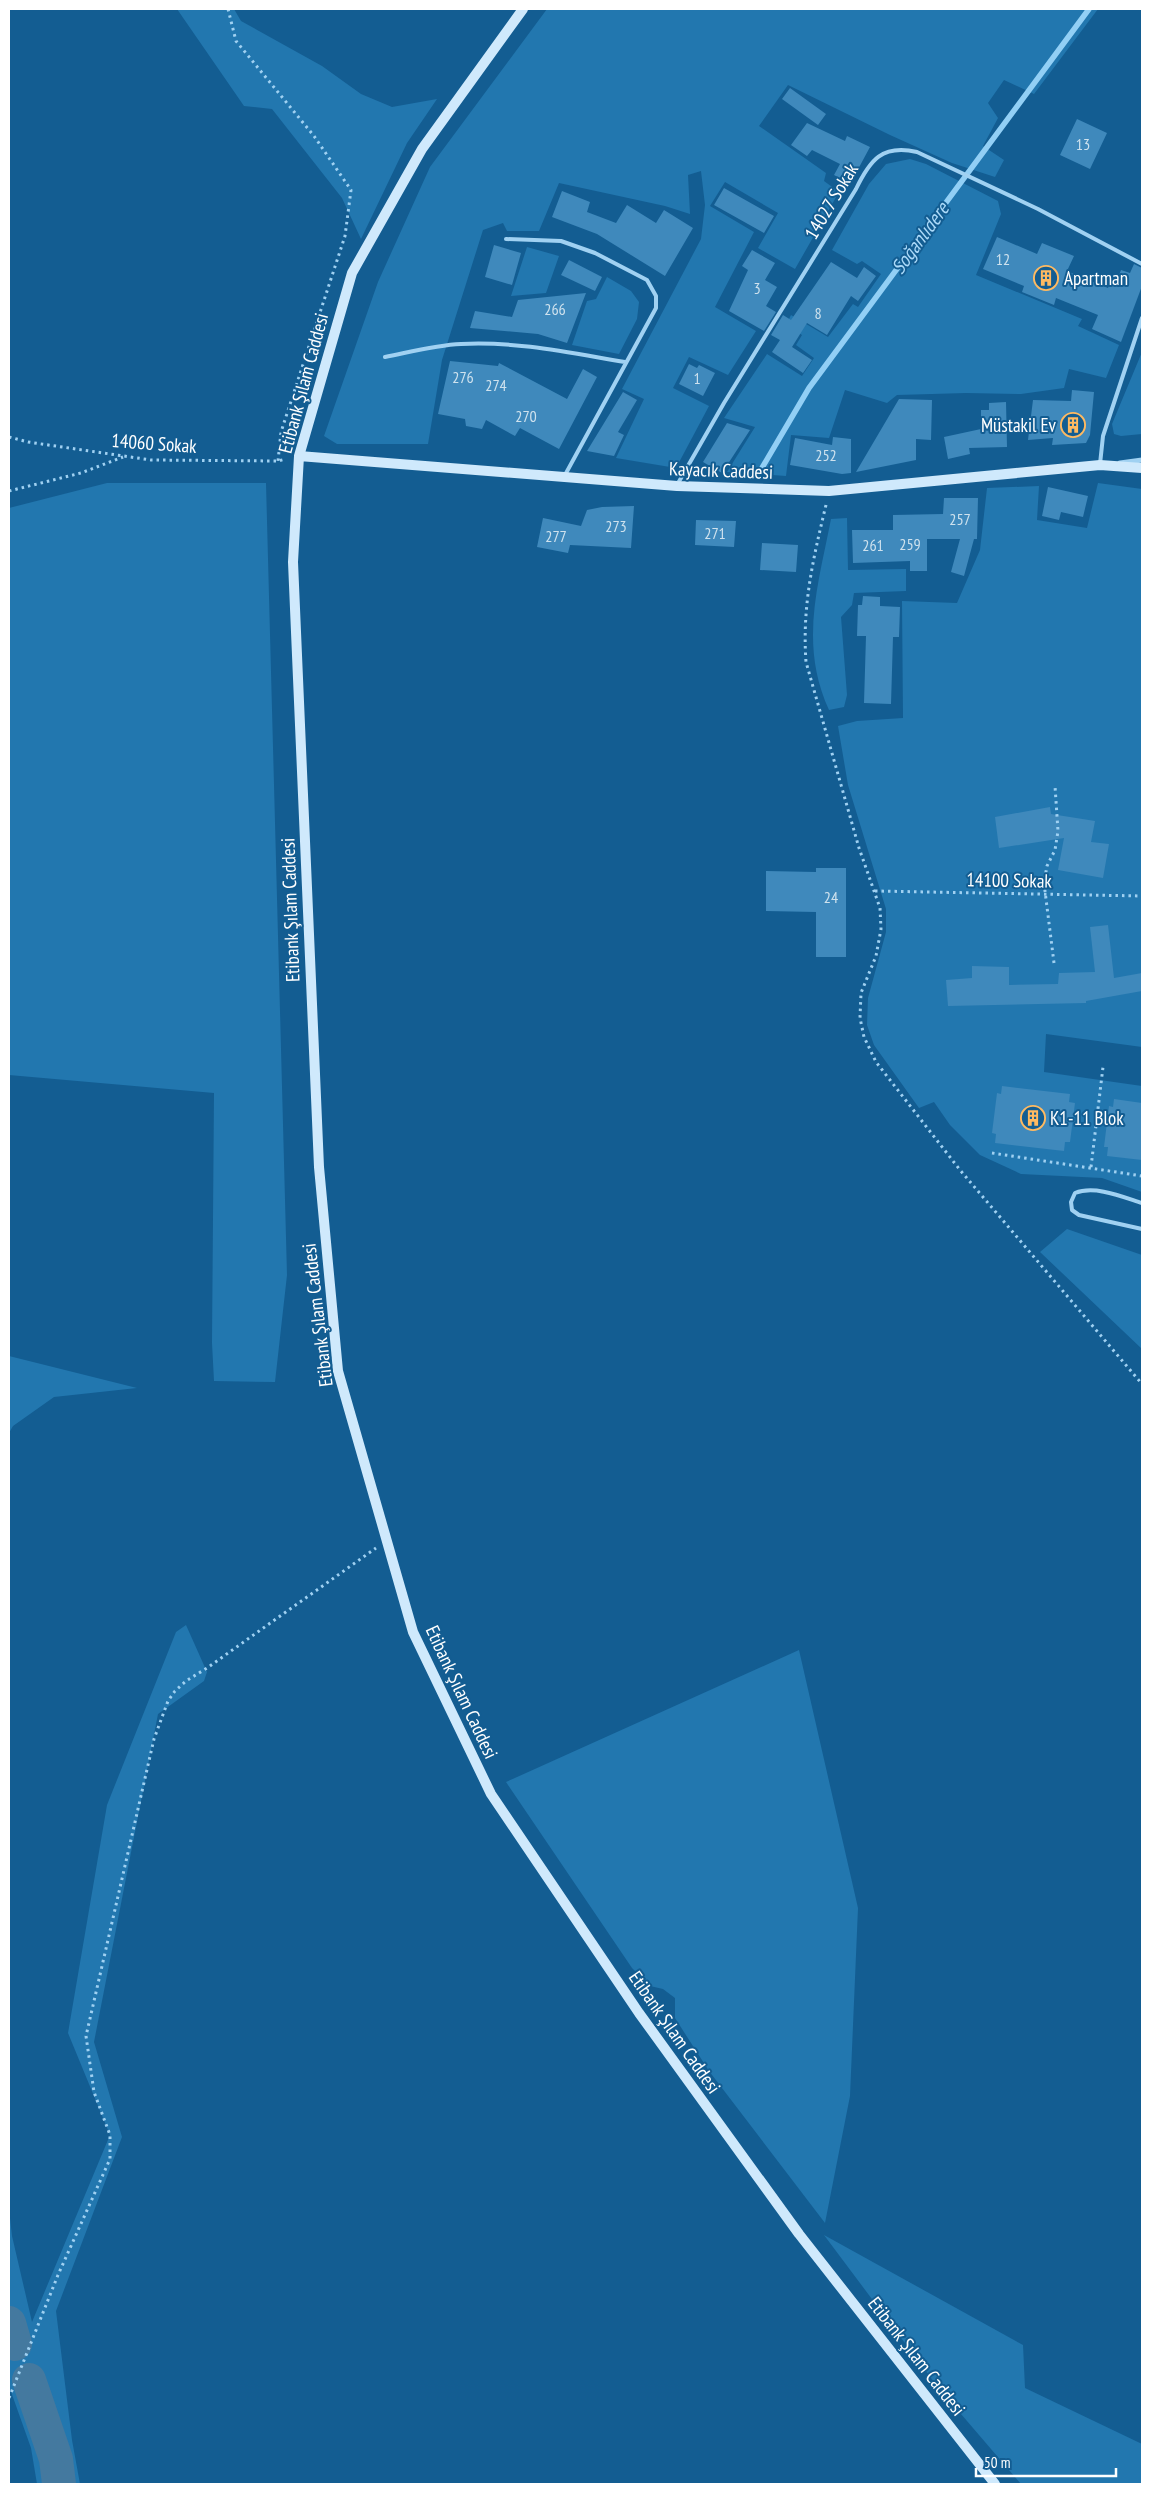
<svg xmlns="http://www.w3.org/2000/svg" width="1151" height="2493" font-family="'PT Sans Narrow',sans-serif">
<rect width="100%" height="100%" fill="#135d92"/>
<path fill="#2277af" d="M177,9H234L241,21L322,66L361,94L392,107L437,99L407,143L361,239L342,198L272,109L244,106Z
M547,9H1098L1034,94L1004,80L988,103L998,118L983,146L1004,160L995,177L952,163L890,135L788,85L759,126L826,173L824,181L839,192L795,269L758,248L778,213L725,182L710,206L754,232L715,307L756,331L728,375L689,357L673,388L709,406L676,468L616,458L644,399L622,389L701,239L705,205L701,171L688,175L690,214L665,206L559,183L539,231H507L503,223L483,230L442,360L428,444H337L324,436L378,282L430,167Z
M910,159L926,164L998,201L1001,214L976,275L1082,319L1078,326L1119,345L1106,378L1069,369L1064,388L1021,394L966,393L897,395L887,403L845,390L829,438L791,435L786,476L727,472L755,427L724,418L767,354L802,376L814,358L796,345L802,335L786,325L791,315L828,337L853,304L858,307L881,274L862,261L857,264L832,250L869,184L886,164Z
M527,247L559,256L546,293L511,296Z
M607,277L631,291L639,302L637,319L619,354L572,345L587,301L596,299Z
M1142,352V434L1121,436L1114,434L1112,424Z
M107,483H266L287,1275L275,1382L214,1381L212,1343L214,1093L9,1075V508Z
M1098,483L1142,489V1047L1046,1034L1044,1072L1142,1086V1192L1102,1178L1021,1174L980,1155L950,1125L934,1102L919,1108L874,1045L867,1025L868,998L886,932V909L848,785L838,726L857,721L903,718L902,601L957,603L980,550L987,488L1039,486L1037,520L1087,528Z
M847,518L848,570L906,569V591L854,593L852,605L841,617L847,695L844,707L829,710C799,644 818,586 831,519Z
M1067,1229L1142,1255V1349L1040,1252Z
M9,1356L137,1388L54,1397L13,1426L9,1433Z
M186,1625L207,1672L204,1681L158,1714L94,2042L122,2137L56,2311L72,2440L80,2484H37L31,2448L9,2386V2209L12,2236L32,2322L110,2135L68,2033L107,1805L176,1632Z
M799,1650L858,1908L850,2096L825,2223L709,2071L675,2018V1998L663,1989L650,1986L632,1968L506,1782Z
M824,2235L1023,2345L1025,2388L1142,2444V2484H1021L937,2386Z"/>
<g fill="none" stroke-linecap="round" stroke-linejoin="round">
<path stroke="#92cff5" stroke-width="5.5" d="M759,473L809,388L1089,9"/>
<path stroke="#44799f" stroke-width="34" d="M9,2323L15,2344
M29,2380L56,2459L59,2484"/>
</g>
<path fill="#3f89bc" d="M790,88L826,114L818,125L782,99Z
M1077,119L1107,133L1090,169L1060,155Z
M807,123L845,141L847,136L870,147L856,173L854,172L848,182L834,175L840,164L812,150L807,156L791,145Z
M724,188L774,216L764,233L714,205Z
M562,191L590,202L587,212L616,223L627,205L656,223L664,210L693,228L665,276L597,234L552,217Z
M997,237L1037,254L1042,243L1074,256L1067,271L1108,288L1111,281L1116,283L1121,270L1130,273L1134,264L1142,268V286L1121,342L1092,329L1098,315L1056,298L1054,305L1022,292L1024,286L983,269Z
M494,245L521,253L512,285L485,277Z
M752,250L775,263L765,280L777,287L766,306L776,312L764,331L729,311L748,270L742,266Z
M569,260L602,277L595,291L561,275Z
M831,262L857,278L864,267L876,276L858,301L851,296L827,335L807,323L792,347L812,360L803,373L772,352L780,340L771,335L783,315L791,320Z
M586,293L567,343L538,334L470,328L475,311L512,317L518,300Z
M450,361L498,366L499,363L567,399L583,369L597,377L559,449L520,428L515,436L486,420L482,429L466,426L465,419L438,414Z
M689,364L697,368L699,365L715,373L703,396L679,384Z
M1072,390L1094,392L1090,435L1086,443L1052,445L1053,438L1028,440L1033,400L1071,401Z
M623,392L637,400L618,432L624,435L614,456L587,451Z
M899,399L932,400L931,440L916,439V460L856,472Z
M1006,402L1007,447L969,448L970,454L948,459L944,437L981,429V410H989V403Z
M727,423L750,430L722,473L703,462Z
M833,437L851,439V473L842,474L790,465L795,438L832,445Z
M1048,487L1088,496L1083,517L1061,512L1059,520L1042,516Z
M944,498H978L977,539H974L964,576L951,572L960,539H927V571H910V561L853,563L852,530H893V515L943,514Z
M634,506L631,548L570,545L568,553L537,547L543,518L581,526L587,510L602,507Z
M696,520L736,521L734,547L695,545Z
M762,543L798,545L796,572L760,570Z
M863,596L880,597V606L900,607L899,637H893L891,704L864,703L866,636H857L858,605H862Z
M1050,807L1051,814L1095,821L1091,842L1109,844L1103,878L1058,870L1064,838L999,848L995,817Z
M816,868H846V957H816V912L766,911V871L816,872Z
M1108,925L1114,978L1142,973V991L1086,1001V1003L948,1006L946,980L972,978V966L1009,967V985L1058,984L1059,973L1095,972L1090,927Z
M1002,1086L1070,1094L1069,1102L1075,1103L1070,1142H1065L1064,1151L995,1143L996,1134L992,1133L997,1093L1001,1094Z
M1114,1099L1142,1103V1160L1107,1156L1108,1147H1104L1109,1106L1113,1107Z"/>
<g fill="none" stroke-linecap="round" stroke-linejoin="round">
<path stroke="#a0d1f2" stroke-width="3" stroke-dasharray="2.5 4" stroke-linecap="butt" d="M228,9L236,41L314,136L351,190L345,236L281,432L278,461
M9,437L28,442L151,460L278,461L286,459
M9,491L81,473L123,457
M826,505C813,559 802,606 806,662L859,848L880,908L881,929L876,956L861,993L860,1018L864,1037L876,1062L960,1170L1142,1384
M875,891L1142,896
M1054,963L1044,883L1047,866L1055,850L1058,831L1055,786
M992,1153L1142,1176
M1091,1167L1103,1067
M9,2398L58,2275L110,2159V2135L94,2092L86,2036L154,1739L168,1701L175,1691L186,1681L207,1668L376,1548"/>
<path stroke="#a0d1f2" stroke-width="4" d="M506,239L561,241L595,253L647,280L656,296V308L565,475
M385,357C410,352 436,345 461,344C517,341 571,353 625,362
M1100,464L1103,436L1142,318
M677,485L724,403L856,189C870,160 882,144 917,152L1038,209L1142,264
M1142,1203C1123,1197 1095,1185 1075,1193L1071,1202L1072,1210L1079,1215L1142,1229"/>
<path stroke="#a0d1f2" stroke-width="5" d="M1120,463L1142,460"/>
<path stroke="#cfe9fc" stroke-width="10" d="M523,9L422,149L352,273L299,456L293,562L319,1167L338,1371L413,1632L491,1794L639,2013L799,2234L995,2484
M299,456L677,486L829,491L1100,465L1142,468"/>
</g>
<defs>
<symbol id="building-ring" viewBox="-11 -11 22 22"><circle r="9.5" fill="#135d92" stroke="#ffba61" stroke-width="1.5"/><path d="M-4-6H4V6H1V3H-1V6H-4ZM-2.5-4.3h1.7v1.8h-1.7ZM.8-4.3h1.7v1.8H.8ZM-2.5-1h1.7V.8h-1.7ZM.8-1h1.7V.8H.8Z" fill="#ffba61"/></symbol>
</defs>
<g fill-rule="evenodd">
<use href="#building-ring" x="1032" y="264" width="28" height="28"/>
<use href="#building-ring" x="1059" y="411" width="28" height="28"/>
<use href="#building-ring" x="1019" y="1104" width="28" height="28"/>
</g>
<g text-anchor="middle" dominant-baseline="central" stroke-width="4" stroke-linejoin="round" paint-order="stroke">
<g font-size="16" fill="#cfe2ee">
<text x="1083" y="144">13</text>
<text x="1003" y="259">12</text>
<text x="757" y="288">3</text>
<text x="555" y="309">266</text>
<text x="818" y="313">8</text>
<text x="463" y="377">276</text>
<text x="697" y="378">1</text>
<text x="496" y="385">274</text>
<text x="526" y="416">270</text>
<text x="826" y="455">252</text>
<text x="960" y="519">257</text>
<text x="616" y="526">273</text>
<text x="715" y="533">271</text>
<text x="556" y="536">277</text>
<text x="910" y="544">259</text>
<text x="873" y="545">261</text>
<text x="831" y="897">24</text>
</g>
<g font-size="19" fill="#fff" stroke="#135d92">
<text transform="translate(831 201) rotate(-59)">14027 Sokak</text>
<text transform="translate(303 383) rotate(-75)">Etibank Şılam Caddesi</text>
<text transform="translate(154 443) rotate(4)">14060 Sokak</text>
<text transform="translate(721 470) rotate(2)">Kayacık Caddesi</text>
<text transform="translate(1009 880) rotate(1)">14100 Sokak</text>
<text transform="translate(290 910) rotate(-92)">Etibank Şılam Caddesi</text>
<text transform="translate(317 1315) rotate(-97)">Etibank Şılam Caddesi</text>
<text transform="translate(462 1692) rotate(65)">Etibank Şılam Caddesi</text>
<text transform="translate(675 2032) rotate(55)">Etibank Şılam Caddesi</text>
<text transform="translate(917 2356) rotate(52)">Etibank Şılam Caddesi</text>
</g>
<g font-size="19" fill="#fff" stroke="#135d92" text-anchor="start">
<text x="1064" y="278">Apartman</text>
<text x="1056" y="425" text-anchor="end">Müstakil Ev</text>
<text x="1050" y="1118">K1-11 Blok</text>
</g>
<g font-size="20" font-style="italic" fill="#acdaf9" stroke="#135d92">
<text transform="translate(920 238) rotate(-54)">Soğanlıdere</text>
</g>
</g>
<rect width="1151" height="2493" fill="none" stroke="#ffffff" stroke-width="20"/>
<path d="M976 2468v8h140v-8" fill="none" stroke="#ffffff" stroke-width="2.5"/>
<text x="984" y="2468" font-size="15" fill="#ffffff" stroke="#135d92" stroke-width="4" paint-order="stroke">50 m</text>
</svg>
